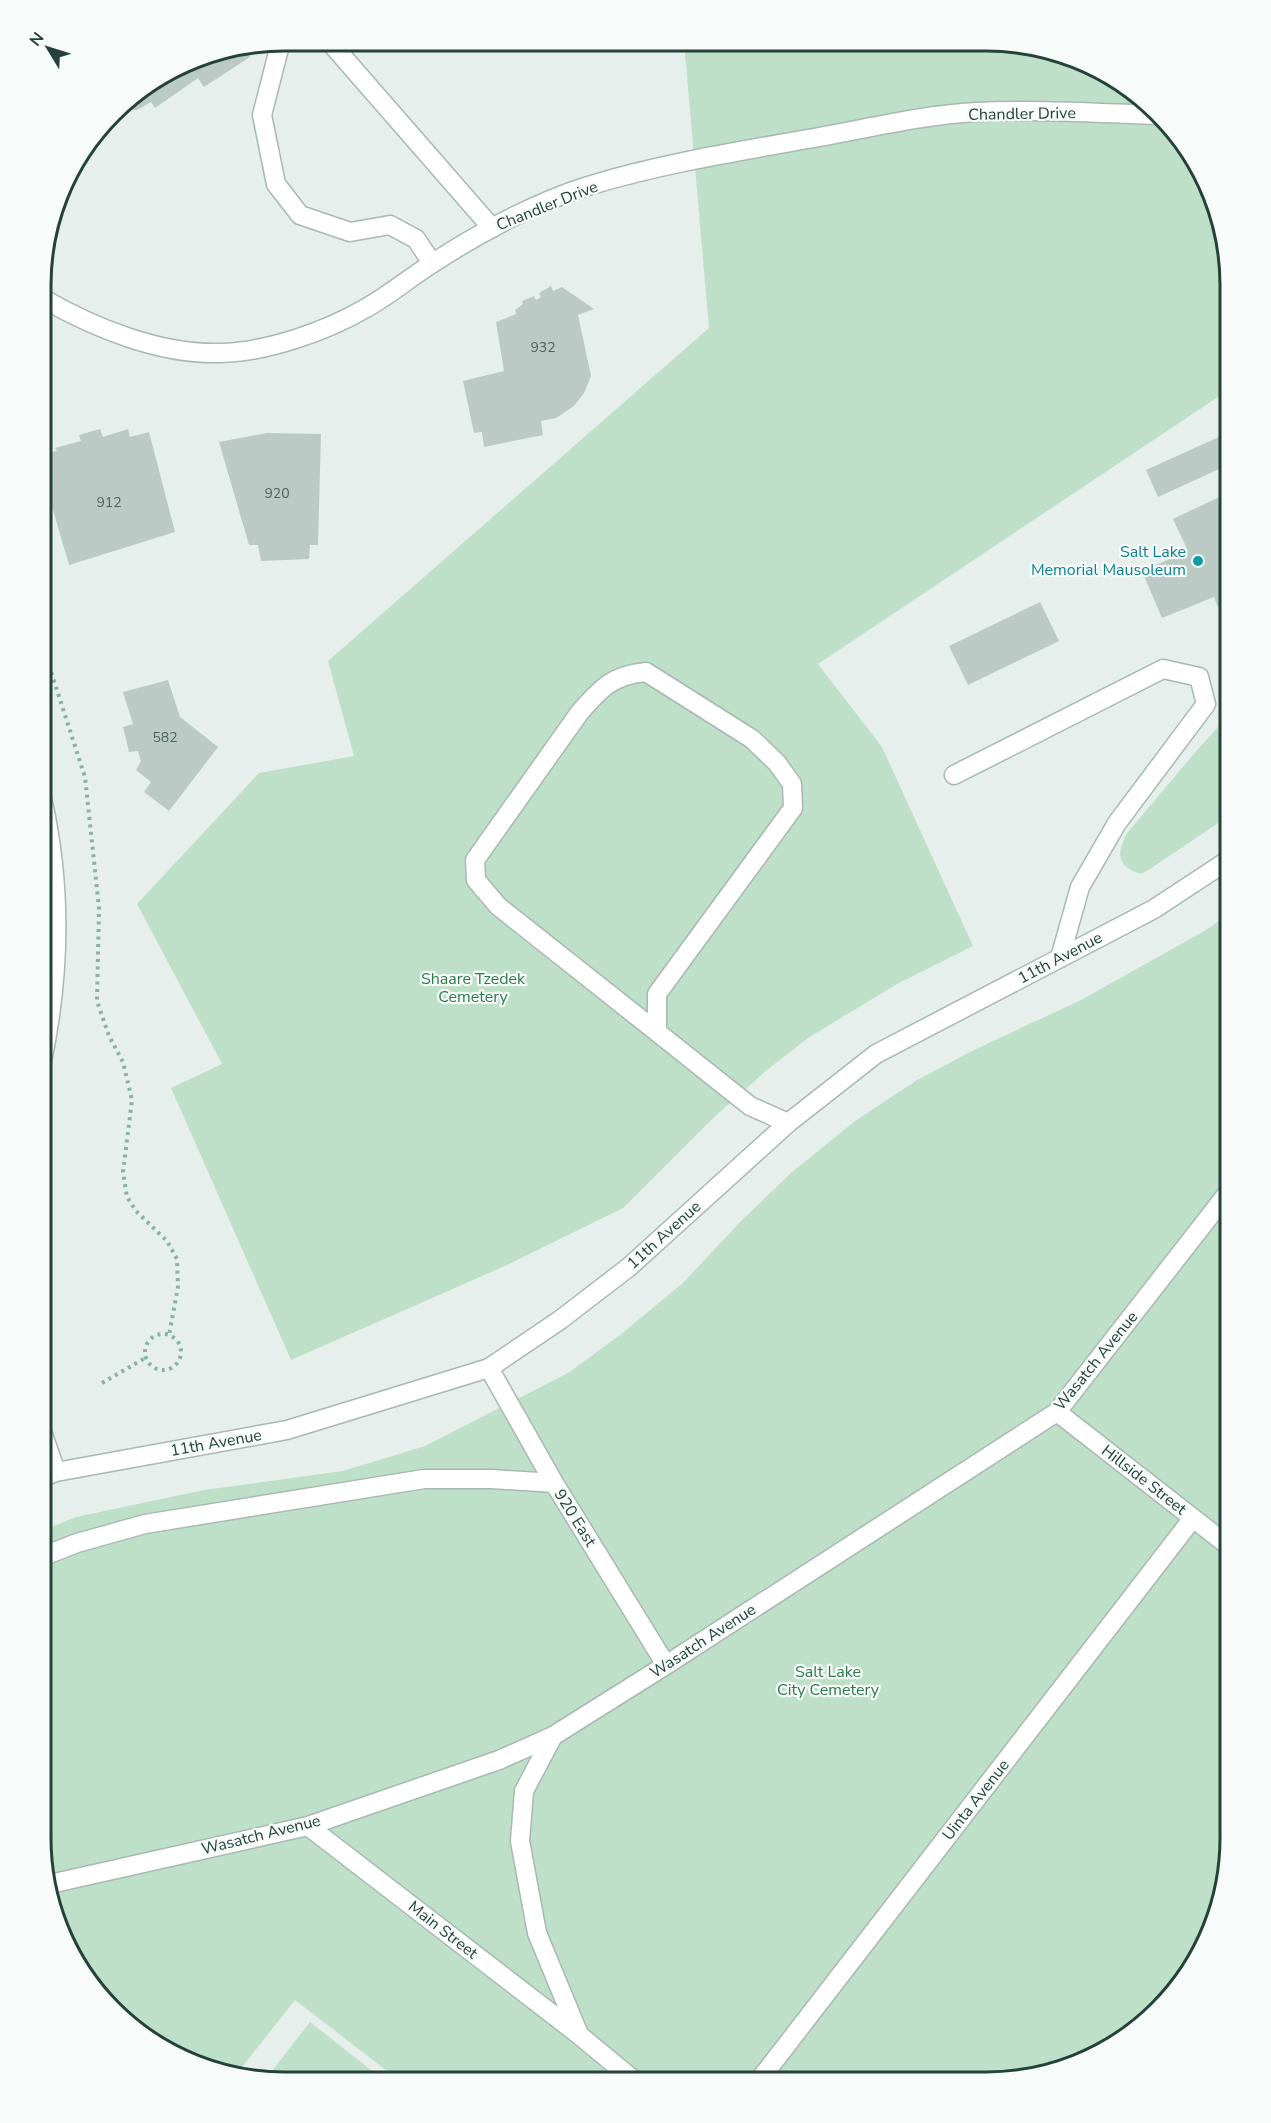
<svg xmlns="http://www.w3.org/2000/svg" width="1271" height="2123" font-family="'Nunito Sans',sans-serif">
<rect width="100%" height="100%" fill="#e6efeb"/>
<path fill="#bfe0c8" d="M684,42L1018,43L1080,59L1135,91L1180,136L1212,192L1230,285V389L818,664L882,747L973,946L897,984L808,1038L767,1070L713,1118L623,1208L505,1266L291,1360L171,1088L222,1064L137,904L259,773L354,756L328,661L709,328Z
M1230,714V815L1150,869L1141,874C1116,867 1116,852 1128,832L1198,749Z
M1230,913V1855L1217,1917L1180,1987L1135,2032L1079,2064L987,2082L400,2081L295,2000L235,2076L191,2064L136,2032L91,1987L59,1931L41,1838V1531L76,1517L204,1490L343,1471L425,1446L568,1373L620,1335L683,1283L741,1221L791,1173L855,1121L917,1080L974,1050L1081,1000L1206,930Z
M310,2022L385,2081L265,2080Z"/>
<path fill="#bbcac4" d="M245,48L250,57L204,87L198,78L155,108L151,102L137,110L120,109L119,107L123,101L192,59Z
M551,286L553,291L562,287L594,309L578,315L591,376L584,393L574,406L556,418L541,421L543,435L484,447L482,432L474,433L463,381L504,371L496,322L516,314L515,310L523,304L522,301L534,296L536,300L541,297L539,293Z
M100,429L103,437L128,429L130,437L149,432L175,532L69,565L42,472V454L57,451L55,448L81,441L79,435Z
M1230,432V464L1158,497L1146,470Z
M267,433L321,434L318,545H310L309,559L261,561L258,545H249L219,442Z
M1230,492V638L1214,597L1162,618L1142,571L1188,551L1173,519Z
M1040,602L1059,641L968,685L949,646Z
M168,680L180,717L218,747L169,811L144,792L151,782L136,770L141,761L138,751L129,752L123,727L133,724L123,692Z"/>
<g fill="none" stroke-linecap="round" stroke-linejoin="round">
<defs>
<path id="service" d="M281,41L262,115L276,184L300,215L350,232L390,225L416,239L432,263
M329,41L492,228
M954,775L1163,669L1199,677L1206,704L1117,823L1080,887L1060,958
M657,1032L498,906L476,880L475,860L580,712C601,688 613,675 646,672L752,739L777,763L792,784L793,808L657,994V1032L750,1106L788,1123
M489,1368L554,1483L666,1665
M1057,1412L1230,1547
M41,1557L77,1543L145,1524L424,1479H492L554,1483
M553,1736L524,1791L520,1841L537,1933L578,2032
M308,1826L578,2034L636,2082
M50,1884L308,1826L499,1760L553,1736L666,1665L1057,1412L1230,1190
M758,2082L1193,1518"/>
<path id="minor" d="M42,298C94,328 160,355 221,353C267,352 327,331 366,308C388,296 408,279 430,265C475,235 536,202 588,186C663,163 741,151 819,137C870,128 923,115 976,112C1037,109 1098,113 1159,115"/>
<path id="tertiary" d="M41,1066C60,978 62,886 42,798
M41,1429L56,1472
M41,1478L56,1472L287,1430L489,1368L560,1320L629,1267L788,1123L876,1054L1154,909L1230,859"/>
</defs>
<use href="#service" stroke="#a8b8b2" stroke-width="21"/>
<use href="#minor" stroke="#a8b8b2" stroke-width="21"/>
<use href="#tertiary" stroke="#a8b8b2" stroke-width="21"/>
<path stroke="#86b3a5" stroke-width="4" stroke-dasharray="3 4.5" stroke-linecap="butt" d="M42,644L85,777L99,908L97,1001L109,1036L123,1062L132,1100L123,1172L127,1197L136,1211L167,1241L177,1259L178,1287L169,1335
M145 1352a18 18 0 1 1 36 0a18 18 0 1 1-36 0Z
M102,1383L145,1358"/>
<use href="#service" stroke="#fff" stroke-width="18"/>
<use href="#minor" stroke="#fff" stroke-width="18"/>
<use href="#tertiary" stroke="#fff" stroke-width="18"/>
</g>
<circle fill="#0f9aa8" stroke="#f7fbf9" stroke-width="2" cx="1198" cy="561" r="6"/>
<g text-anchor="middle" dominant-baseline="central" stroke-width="4.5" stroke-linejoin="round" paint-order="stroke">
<g font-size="14" fill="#4a645c">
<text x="543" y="347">932</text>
<text x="277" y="493">920</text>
<text x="109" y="502">912</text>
<text x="165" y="737">582</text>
</g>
<g font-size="16" fill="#24423a" stroke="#f7fbf9">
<text transform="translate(1022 114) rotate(-1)">Chandler Drive</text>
<text transform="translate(547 206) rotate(-22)">Chandler Drive</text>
<text transform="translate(1060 958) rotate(-28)">11th Avenue</text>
<text transform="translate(664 1235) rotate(-42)">11th Avenue</text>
<text transform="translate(1096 1361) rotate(-51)">Wasatch Avenue</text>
<text transform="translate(216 1443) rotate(-10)">11th Avenue</text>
<text transform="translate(1144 1480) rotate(38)">Hillside Street</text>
<text transform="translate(575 1518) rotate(58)">920 East</text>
<text transform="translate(703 1641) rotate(-33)">Wasatch Avenue</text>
<text transform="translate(976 1800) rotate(-52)">Uinta Avenue</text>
<text transform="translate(261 1835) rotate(-14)">Wasatch Avenue</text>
<text transform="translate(443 1930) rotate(38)">Main Street</text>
</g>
<g font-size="16" fill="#0d838f" stroke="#f7fbf9" text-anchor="end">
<text x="1186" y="552">Salt Lake<tspan x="1186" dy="18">Memorial Mausoleum</tspan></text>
</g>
<g font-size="16" fill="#2d7a4b" stroke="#f7fbf9">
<text x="473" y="979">Shaare Tzedek<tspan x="473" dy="18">Cemetery</tspan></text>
<text x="828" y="1672">Salt Lake<tspan x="828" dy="18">City Cemetery</tspan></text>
</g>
</g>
<path d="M0 0H1271V2123H0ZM285 51H986A234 234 0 0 1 1220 285V1838A234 234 0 0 1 986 2072H285A234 234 0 0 1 51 1838V285A234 234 0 0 1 285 51Z" fill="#f7fbf9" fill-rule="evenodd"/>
<path fill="none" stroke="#24423a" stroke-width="3" d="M285 51H986A234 234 0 0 1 1220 285V1838A234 234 0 0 1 986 2072H285A234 234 0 0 1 51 1838V285A234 234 0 0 1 285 51Z"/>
<g transform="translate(48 48) rotate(308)" stroke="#f7fbf9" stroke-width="4.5" paint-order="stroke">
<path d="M0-4.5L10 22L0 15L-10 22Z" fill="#24423a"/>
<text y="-9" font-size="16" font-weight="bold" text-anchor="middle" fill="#24423a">N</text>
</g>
</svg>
